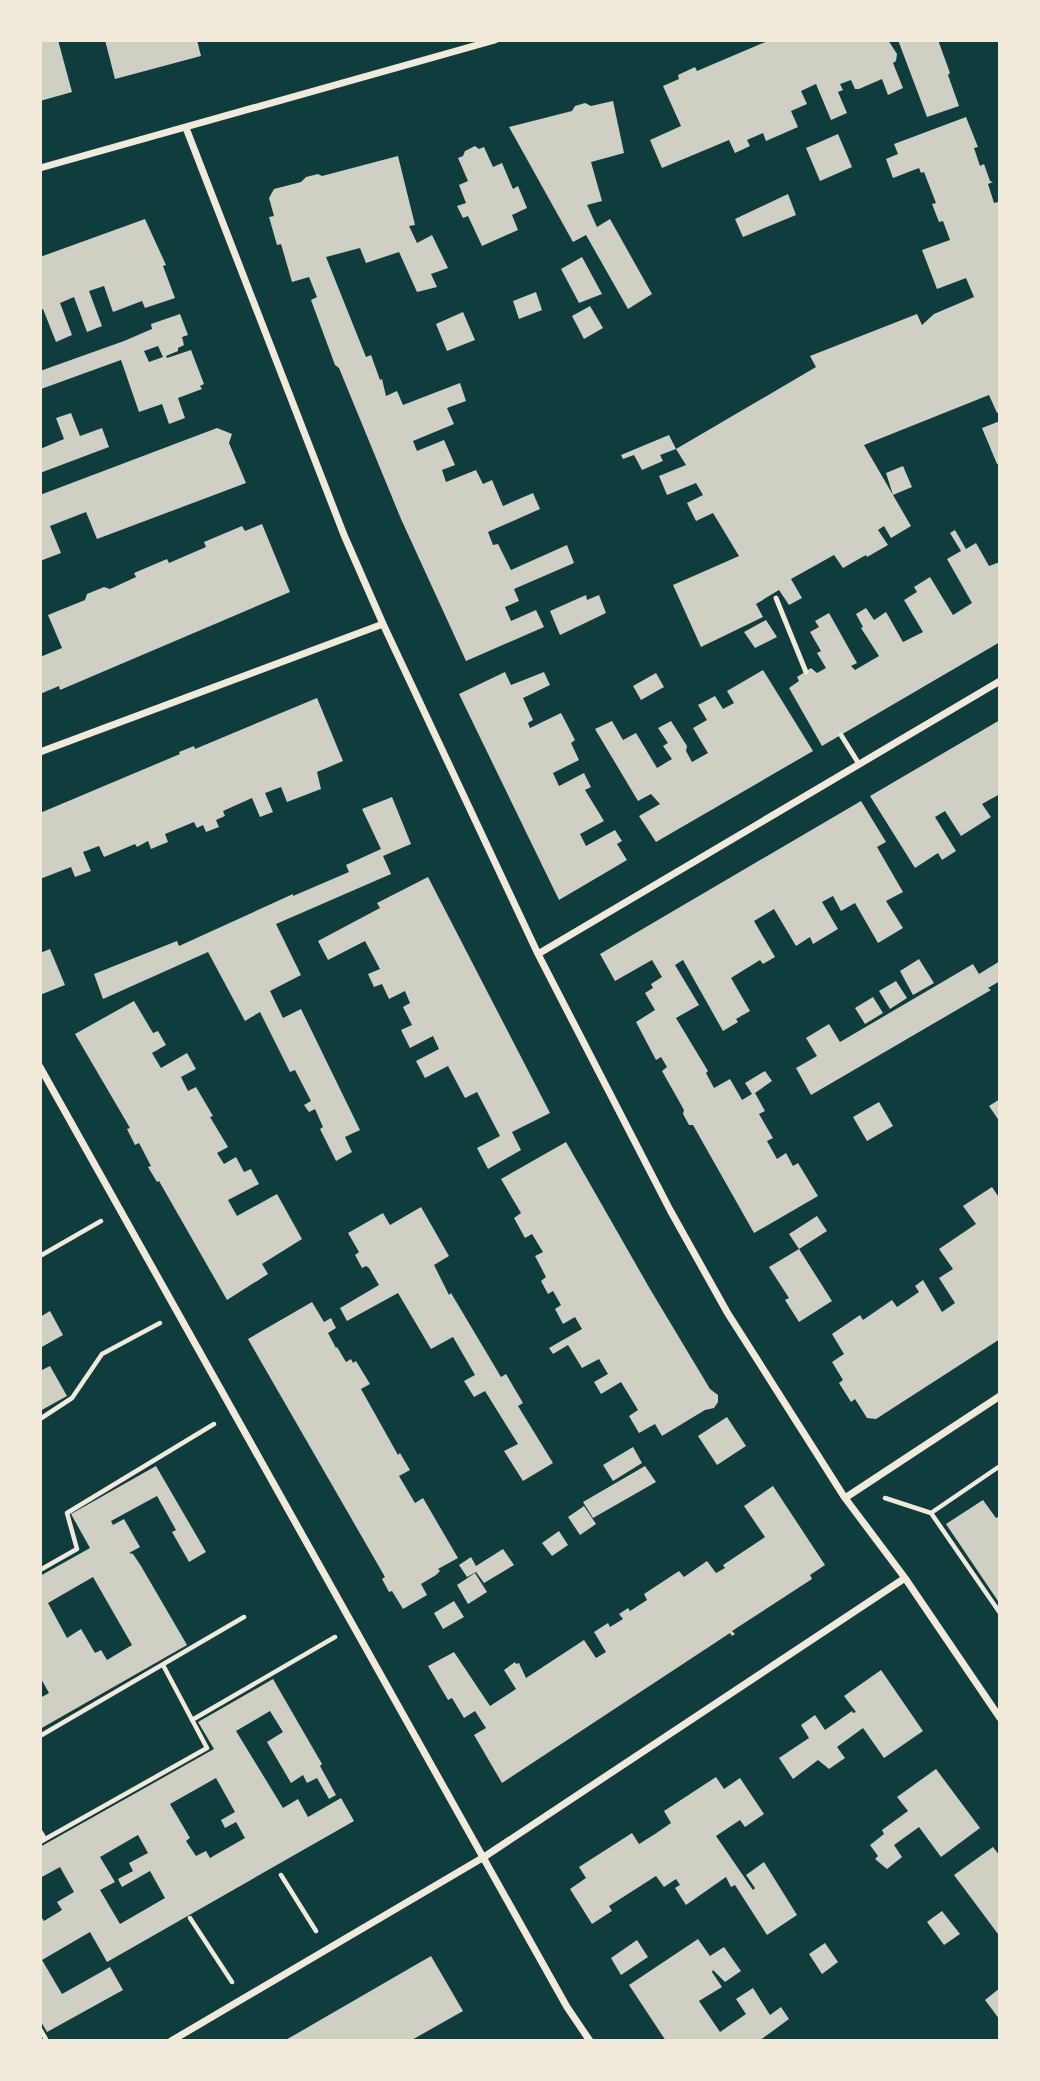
<svg xmlns="http://www.w3.org/2000/svg" width="1040" height="2081" font-family="Ubuntu,sans-serif">
<rect width="100%" height="100%" fill="#0f3d3e"/>
<path fill="#cfcfc3" fill-rule="evenodd" d="M40,40H58L72,92L40,101Z
M105,40H197L201,56L115,79Z
M770,40H888L897,54L896,61L893,63L903,88L888,95L882,79L859,89H855L851,80L840,84L843,90L838,92L847,113L831,120L816,84L801,91L807,104L791,111L798,127L766,141L763,133L747,140L750,146L735,153L729,140L662,168L650,140L681,126L663,86L679,79L678,75L695,67L697,71Z
M898,40H938L950,73L948,75L959,106L927,117Z
M613,101L624,153L591,162L602,201L587,205L597,227L610,219L652,294L628,309L586,235L573,242L509,127L572,111L575,106L585,103L591,106Z
M966,117L978,147L974,148L980,166L984,164L990,181L993,182L988,184L994,203L998,202L1000,206V411L997,413L989,395L864,445L893,495L886,473L903,466L912,487L893,495L911,526L891,538L884,526L878,530L888,545L867,557L866,555L843,568L834,555L791,579L802,598L789,605L779,590L756,604L763,617L701,647L673,585L739,556L713,513L696,521L687,503L703,495L696,483L667,495L659,476L686,465L676,449L816,367L810,356L917,314L922,325L934,314L974,297L966,278L937,289L922,250L950,240L943,221L939,222L932,204L936,203L924,172L921,173L919,168L893,178L886,159L898,154L894,144Z
M838,134L852,167L820,181L806,148Z
M475,146L479,149L484,147L493,167L502,163L513,189L518,186L527,208L512,215L518,230L482,246L468,216L463,218L457,206L466,203L459,185L468,181L458,158L463,156L465,151Z
M398,156L415,225L409,226L417,243L432,235L448,268L431,274L437,287L417,292L399,252L366,263L360,248L326,257L366,357L371,355L380,380L382,379L386,396L397,391L403,405L460,383L466,401L447,408L454,424L413,441L417,451L444,440L455,465L442,470L446,482L476,470L483,484L492,480L503,506L533,493L540,509L488,532L493,545L498,544L511,570L567,545L574,563L514,589L519,601L505,607L511,621L536,610L544,627L466,661L401,519L339,368L335,365L311,300L317,297L309,277L292,282L281,244L277,245L269,217L274,216L269,198L274,189L301,182L306,177L318,174L322,176Z
M788,194L796,215L743,237L735,219Z
M145,219L166,265L163,266L175,298L145,308L142,301L113,312L104,286L89,291L102,326L87,332L74,297L60,303L72,335L56,342L43,309L40,310V257Z
M582,257L602,294L579,303L561,269Z
M536,292L542,310L519,319L513,301Z
M590,306L603,328L584,339L572,316Z
M463,312L475,340L447,351L436,324Z
M180,314L188,335L182,337L184,345L178,348V351L166,356L167,358L191,350L204,384L200,386L202,389L178,398L185,418L169,424L162,404L139,412L121,360L41,389L40,371L124,341L152,329L151,324ZM158,346L163,357L149,362L144,351Z
M71,413L80,436L102,428L109,447L40,473V449L64,439L56,418Z
M1000,421V463L997,464L982,428Z
M217,428L232,434L229,443L246,483L97,539L86,512L50,526L61,553L40,561V495Z
M669,435L676,449L660,455L663,461L642,470L634,455L623,459L621,455Z
M262,524L290,592L60,690L59,686L40,694V657L62,648L48,615L85,600L87,594L104,587L110,589L136,577L134,573L167,559L169,563L206,547L204,542L242,526L245,531Z
M955,530L966,549L976,543L989,566L1000,562V642L822,746L789,688L799,681L797,677L811,668L817,673L826,668L817,653L821,651L810,632L819,627L815,621L829,613L857,663L851,666L855,670L879,656L861,628L863,627L856,614L866,608L874,620L886,612L903,642L923,632L904,600L917,592L914,587L930,577L953,615L972,603L947,559L961,551L950,533Z
M586,595L587,600L599,595L606,613L560,635L550,611Z
M766,620L777,637L755,648L744,632Z
M763,670L813,751L656,842L639,816L660,804L651,794L638,801L595,729L612,721L623,740L636,733L657,768L672,759L663,746L668,743L658,728L671,721L687,746L686,751L692,762L708,753L693,728L707,720L698,705L715,696L723,709L734,703L727,691Z
M505,672L511,685L544,672L550,685L523,698L533,720L528,723L530,728L561,713L575,740L571,743L579,760L553,773L559,786L584,773L591,787L585,790L604,821L580,834L586,846L615,830L622,841L617,844L627,860L559,900L459,694Z
M656,673L664,687L641,700L633,686Z
M317,698L343,761L317,772L321,789L287,802L281,787L265,793L273,812L260,817L252,798L223,811L225,816L216,820L219,827L206,832L203,825L197,828L194,822L165,834L168,842L151,849L148,841L137,847L135,844L104,857L99,846L83,852L91,871L75,877L71,867L40,879V813L180,754L179,752L194,746L195,749Z
M1000,720V794L982,804L991,817L961,836L945,811L935,817L956,851L942,860L938,853L915,868L870,796Z
M392,797L411,844L383,856L391,874L276,924L301,975L270,991L283,1018L301,1009L360,1130L345,1137L352,1152L336,1161L320,1129L323,1127L315,1109L309,1112L304,1105L311,1101L295,1070L290,1072L260,1012L245,1021L208,952L103,999L94,974L177,941L179,946L293,894V896L349,872L346,865L381,849L362,809Z
M861,801L886,842L877,847L903,892L886,901L903,928L878,943L855,903L841,911L833,896L822,902L838,929L813,944L810,937L796,946L774,909L754,921L775,957L763,964L760,960L731,978L750,1011L736,1019L738,1022L723,1031L683,960L675,965L699,1005L676,1018L708,1071L706,1073L714,1088L730,1079L742,1100L752,1094L745,1083L765,1071L772,1081L755,1093L765,1111L759,1114L773,1138L767,1141L777,1159L786,1153L793,1166L798,1163L818,1196L754,1233L693,1125H689L683,1114L684,1110L662,1071L667,1067L661,1057L656,1060L636,1022L655,1010L645,993L653,988L651,984L662,977L652,960L615,981L600,954Z
M428,877L550,1113L512,1132L521,1150L488,1169L477,1148L500,1136L477,1092L465,1098L448,1066L425,1078L416,1061L439,1049L433,1036L410,1048L401,1030L412,1025L403,1007L410,1003L405,991L389,999L382,984L374,987L368,974L380,969L365,941L328,960L318,941L380,908L377,903Z
M50,949L65,985L40,995V953Z
M919,959L934,983L913,995L900,971Z
M1000,961V981L988,988L991,990L811,1095L796,1068L817,1056L806,1038L829,1024L840,1042L973,964L979,974Z
M896,981L907,998L890,1009L879,991Z
M873,997L883,1013L865,1024L855,1008Z
M134,1001L153,1033L158,1031L166,1045L152,1053L161,1068L187,1053L196,1069L181,1077L188,1091L196,1087L213,1116L210,1117L228,1147L217,1153L224,1164L236,1157L244,1172L251,1169L259,1184L228,1200L237,1216L277,1194L302,1239L262,1264L268,1274L227,1300L159,1181L157,1182L148,1167L151,1166L139,1143L135,1145L127,1129L130,1128L75,1034Z
M1000,1099V1122L989,1106Z
M879,1102L893,1126L867,1141L853,1117Z
M566,1142L650,1289L710,1389L718,1395V1402L714,1408L705,1410L662,1436L655,1424L639,1433L629,1416L638,1410L621,1382L601,1394L594,1382L608,1374L599,1359L582,1368L568,1345L553,1354L549,1348L582,1329L575,1317L563,1324L555,1309L561,1305L553,1291L548,1294L541,1281L546,1277L535,1256L543,1252L532,1234L525,1238L514,1218L521,1213L501,1179Z
M992,1187L1000,1199V1339L876,1419L867,1418L855,1399L851,1402L839,1383L843,1380L832,1362L844,1354L832,1334L860,1315L863,1320L892,1300L897,1307L919,1292L915,1286L923,1280L942,1312L955,1303L939,1278L953,1269L939,1249L976,1224L963,1206Z
M421,1207L449,1256L434,1265L449,1295L451,1293L501,1377L506,1374L523,1403L518,1406L553,1463L523,1481L504,1451L518,1444L485,1391L474,1397L464,1381L475,1375L453,1337L431,1349L398,1293L347,1321L340,1308L379,1285L369,1268L366,1266L362,1268L355,1255L359,1252L348,1233L383,1213L390,1225Z
M817,1216L827,1231L799,1249L789,1234Z
M799,1249L832,1301L799,1322L785,1300L789,1298L769,1267Z
M312,1302L324,1322L331,1318L336,1328L328,1333L336,1348L337,1347L346,1362L351,1359L353,1363L356,1361L370,1384L361,1389L398,1455L400,1453L410,1470L399,1476L415,1503L423,1498L458,1558L438,1569L440,1571L436,1575L421,1584L427,1595L403,1609L392,1591L389,1592L382,1579L385,1577L248,1339Z
M50,1311L63,1335L40,1348V1317Z
M50,1366L67,1396L40,1411V1371Z
M727,1417L746,1446L717,1465L698,1436Z
M633,1447L642,1463L613,1481L603,1465Z
M156,1466L206,1552L189,1562L172,1532L176,1530L157,1496L111,1521L113,1525L124,1519L140,1547L129,1553L133,1554L141,1566L187,1645L40,1729V1698L49,1693L40,1677V1576L90,1548L71,1514ZM93,1577L132,1645L107,1660L101,1650L95,1653L81,1629L67,1638L48,1603Z
M645,1466L656,1482L593,1518L583,1502Z
M773,1486L825,1565L810,1575L812,1579L732,1631L735,1634L732,1636L730,1633L502,1783L474,1735L486,1728L475,1711L464,1718L452,1698L448,1700L428,1666L454,1652L490,1706L516,1689L504,1670L515,1662L516,1664L519,1663L526,1678L584,1640L596,1658L606,1652L594,1632L608,1623L610,1627L623,1619L619,1614L628,1608L630,1611L647,1600L644,1594L679,1571L684,1577L707,1561L716,1573L725,1568L723,1565L765,1537L744,1506Z
M983,1500L996,1518L1000,1516V1604L946,1524Z
M584,1506L596,1524L580,1535L568,1517Z
M559,1531L568,1545L552,1556L542,1543Z
M503,1549L514,1565L484,1583L476,1572L467,1577L459,1565L471,1557L476,1566Z
M475,1573L487,1592L468,1604L457,1585Z
M454,1601L464,1617L443,1629L434,1613Z
M881,1670L923,1731L884,1758L863,1728L837,1747L845,1758L829,1769L818,1760L793,1779L779,1758L809,1738L801,1725L815,1715L825,1730L852,1711L853,1713L856,1712L844,1696Z
M273,1679L322,1764L320,1766L336,1795L329,1799L317,1778L307,1783L303,1775L291,1783L267,1742L283,1732L270,1711L236,1731L283,1808L298,1799L308,1817L341,1798L354,1821L107,1962L90,1932L42,1960L62,1994L110,1967L123,1990L47,2032L40,2020V1915L44,1921L62,1910L57,1902L74,1892L60,1867L40,1878V1847L214,1749L198,1722ZM216,1778L235,1812L221,1820L225,1828L236,1822L245,1838L210,1858L206,1851L196,1856L186,1841L190,1838L170,1804ZM138,1835L148,1853L129,1863L133,1871L118,1879L122,1887L150,1871L165,1898L120,1924L100,1890L115,1882L100,1857Z
M936,1769L980,1828L941,1857L919,1827L894,1845L902,1857L887,1869L875,1859L878,1856L870,1845L884,1834L882,1830L908,1811L897,1797Z
M716,1777L724,1789L740,1778L764,1814L745,1827L740,1820L716,1836L753,1890L755,1888L746,1875L764,1862L797,1915L767,1935L735,1885L731,1887L726,1877L686,1905L675,1888L680,1885L676,1879L664,1887L656,1876L609,1906L612,1911L592,1924L570,1889L586,1878L579,1867L632,1833L639,1844L655,1834L671,1823L664,1811Z
M993,1847L1000,1856L998,1934L954,1875Z
M942,1911L960,1934L944,1945L927,1922Z
M698,1939L710,1956L724,1947L741,1971L725,1982L713,1970L712,1972L722,1987L699,2001L720,2032L746,2014L736,1999L753,1988L770,2015L781,2007L789,2019L759,2041H666L629,1985Z
M637,1940L648,1957L621,1975L611,1958Z
M825,1943L838,1962L822,1974L809,1954Z
M431,1956L463,2011L410,2041H284Z
M1000,1988V2020L985,2000Z"/>
<g fill="none" stroke-linecap="round" stroke-linejoin="round">
<path stroke="#f1e9da" stroke-width="4.5" d="M40,1256L101,1221
M40,1419L72,1398L102,1354L160,1323
M885,1498L931,1513L1000,1466
M931,1513L1000,1613
M40,1570L77,1549L67,1513L214,1424
M192,1720L335,1637
M40,1736L244,1617
M40,1831L45,1839
M40,1842L207,1748L163,1665
M281,1875L316,1931
M190,1918L232,1982
M40,2029L47,2041"/>
<path stroke="#f1e9da" stroke-width="5" d="M776,598L806,672
M841,735L859,764"/>
<path stroke="#f1e9da" stroke-width="7" d="M186,128L344,535L383,624L538,954L670,1210L727,1312L845,1498L905,1578L1000,1718
M40,168L495,40
M40,752L383,624
M538,954L1000,681
M40,1067L567,2007L590,2041
M845,1498L1000,1396
M171,2041L484,1857L905,1578"/>
</g>
<rect width="1040" height="2081" fill="none" stroke="#f1e9da" stroke-width="84"/>
</svg>
